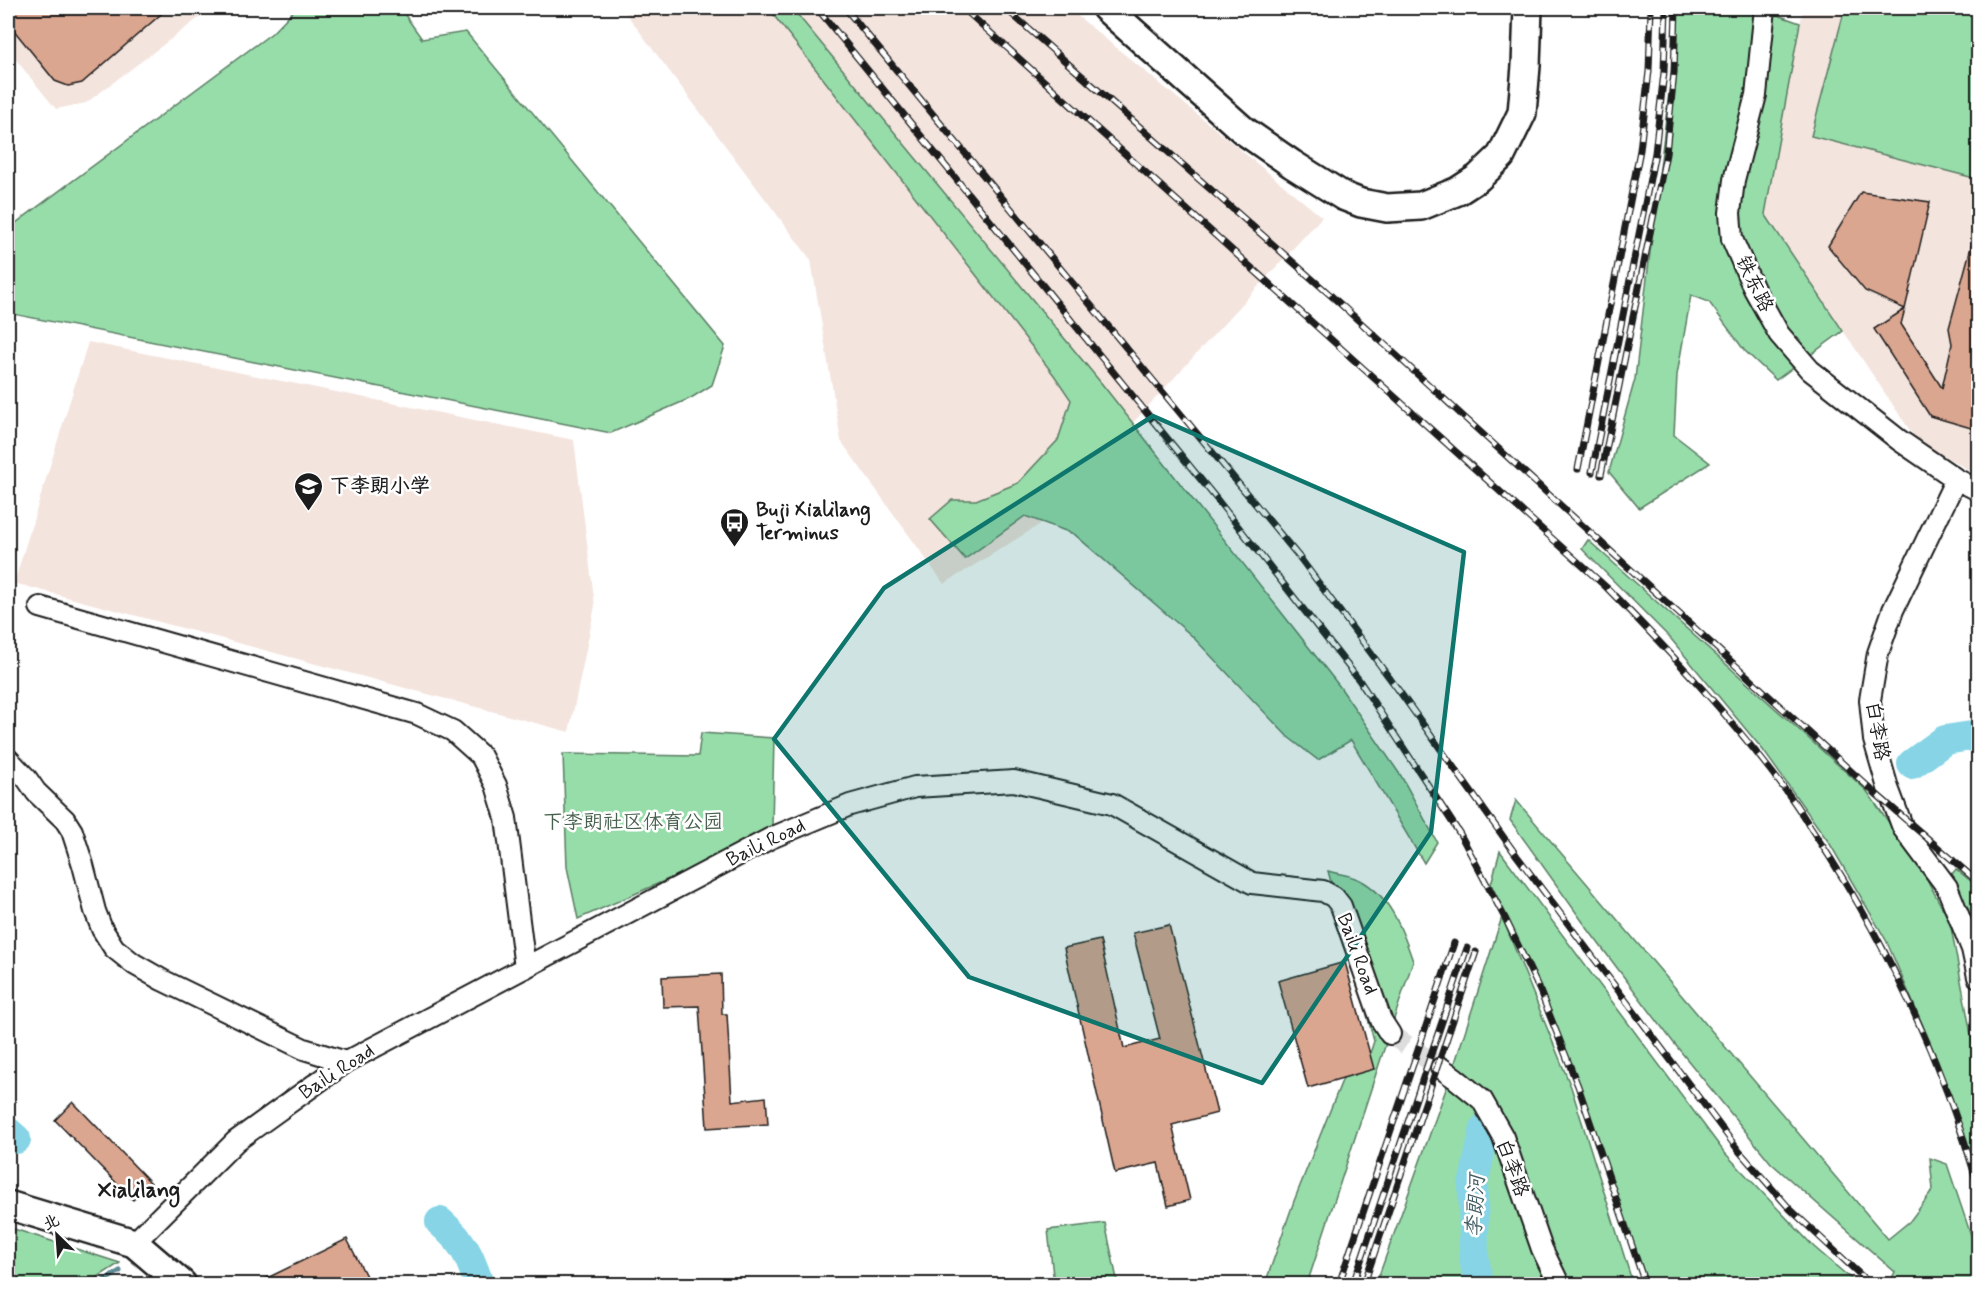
<svg xmlns="http://www.w3.org/2000/svg" width="1986" height="1292" font-family="Mynerve,'LXGW WenKai TC',sans-serif">
<rect width="100%" height="100%" fill="#fff"/>
<filter id="ink" filterUnits="userSpaceOnUse"><feTurbulence type="fractalNoise" baseFrequency=".0167" numOctaves="2"/><feDisplacementMap in="SourceGraphic" scale="12" xChannelSelector="R" yChannelSelector="G"/><feConvolveMatrix kernelMatrix="1 2 1 2 8 2 1 2 1" color-interpolation-filters="sRGB"/></filter>
<g filter="url(#ink)">
<path fill="#f4e4de" d="M8,8H212L86,103L56,109L8,50Z
M622,8H1068L1322,217L1039,525L944,584L841,441L811,260Z
M1803,8H1978V475L1917,441L1765,214Z
M88,342L574,440L595,606L569,732L14,583Z"/>
<path fill="#97ddaa" stroke="#5a7c63" stroke-width="1.5" d="M296,8H400L422,39L466,32L725,346L712,385L691,398L611,433L8,313V229L272,33Z
M768,8H792L1102,384L1340,687L1401,776L1437,842L1424,863L1351,740L1318,760L1288,737L1192,636L1074,534L1025,516L965,559L930,519L952,500H976L1018,483L1058,440L1071,400L1054,375Z
M1679,8H1758L1800,23L1765,214L1843,331L1776,380L1744,350L1709,302L1691,295L1677,375L1674,435L1710,463L1639,508L1609,472L1635,379Z
M1845,8H1978V179L1811,136Z
M1588,540L1866,790L1919,865L1950,922L1978,1072V1198L1964,1141L1930,1042L1886,940L1830,844L1763,750L1671,639L1582,549Z
M701,733L774,738L772,826L689,870L578,919L567,867L563,754L698,756Z
M1516,800L1888,1239L1910,1221L1933,1190L1930,1158L1947,1164L1978,1256V1284H1889L1895,1272L1771,1163L1673,1042L1590,932L1510,820Z
M1500,851L1724,1152L1814,1247L1857,1284H1644L1575,1077L1535,975L1491,884Z
M1956,869L1978,887V936L1952,874Z
M1328,871C1338,874 1351,875 1360,880C1391,896 1402,930 1413,961L1307,1284H1265L1294,1201L1347,1068L1367,1063L1374,1041Z
M1502,917L1571,1087L1633,1284H1376L1450,1078Z
M1105,1223L1118,1284H1054L1048,1230Z
M8,1226L14,1229L120,1263L87,1284H8Z"/>
<g fill="none" stroke-linecap="round" stroke-linejoin="round">
<path stroke="#5c8a95" stroke-width="5" d="M99,1284L120,1271"/>
<path stroke="#86d4e5" stroke-width="30" d="M1912,764L1945,740L1978,735
M8,1132L16,1139
M440,1222C464,1243 469,1254 479,1284
M1479,1284L1474,1258L1473,1186L1485,1128"/>
</g>
<path fill="#dba690" stroke="#1c1c1c" stroke-width="1.5" d="M8,8H168L82,83L68,86L55,81L8,23Z
M1861,192L1930,202L1905,309L1865,291L1828,246Z
M1974,236L1978,237V430L1930,416L1874,329L1905,309L1901,324L1942,388L1952,344L1949,328Z
M1169,925L1217,1113L1172,1125L1190,1200L1168,1206L1158,1163L1115,1173L1064,948L1100,940L1124,1048L1160,1039L1133,933Z
M1345,962L1374,1069L1308,1088L1278,981Z
M721,974L722,1014H727L732,1101L766,1097L768,1124L707,1128L699,1006L663,1007L662,977Z
M73,1102L151,1183L133,1200L55,1120Z
M347,1239L370,1284H255Z"/>
<g fill="none" stroke-linecap="round" stroke-linejoin="round">
<path stroke="#ddd" stroke-width="20" stroke-dasharray="20 10" stroke-linecap="butt" d="M1390,1034L1441,1068"/>
<defs>
<path id="street" d="M1765,8L1756,95L1734,180L1730,213L1732,239L1754,289L1779,334L1810,370L1899,440L1956,479L1978,490
M1956,479L1893,610L1878,653L1870,700L1874,740L1888,788L1903,828L1947,887L1972,949L1978,977
M40,607L417,714L453,731L481,756L496,785L506,818L525,968
M8,759L27,779L36,792L65,820L72,831L83,865L95,911L102,929L114,948L134,964L162,980L304,1049L346,1062
M1441,1068L1455,1078L1482,1100L1503,1137L1542,1249L1559,1284
M134,1243L236,1141L346,1062L771,838L850,805L915,787L1014,781L1112,804L1252,883L1323,891L1334,897L1341,906L1381,1020L1390,1034"/>
<path id="secondary" d="M1106,8L1243,130L1292,164L1343,196L1361,203L1387,208L1421,206L1458,191L1478,178L1501,156L1522,113L1526,66L1528,8
M8,1205L134,1243L182,1284"/>
</defs>
<use href="#street" stroke="#1c1c1c" stroke-width="24"/>
<use href="#secondary" stroke="#1c1c1c" stroke-width="32"/>
<use href="#street" stroke="#fff" stroke-width="20"/>
<use href="#secondary" stroke="#fff" stroke-width="27"/>
<defs>
<path id="rail" d="M817,8L1215,497L1359,680L1460,834L1506,920L1540,991L1578,1086L1645,1284
M845,8L1300,558L1397,688L1517,856L1739,1151L1790,1209L1870,1284
M963,8L1606,587C1670,652 1732,718 1786,791C1797,805 1806,821 1816,836C1887,943 1942,1062 1978,1185
M1005,8L1336,300L1875,793L1978,882
M1578,469L1640,150L1649,71L1651,8
M1592,472L1655,153L1664,72L1666,8
M1601,475L1666,154L1674,73L1676,8
M1339,1284L1454,943
M1353,1284L1467,948
M1364,1284L1476,952"/>
</defs>
<use href="#rail" stroke="#1c1c1c" stroke-width="7"/>
<use href="#rail" stroke="#fff" stroke-width="4.5" stroke-dasharray="14" stroke-linecap="butt"/>
</g>
</g>
<path fill="#0f766e" fill-opacity="0.2" stroke="#0f766e" stroke-width="4.5" stroke-linejoin="round" d="M1153,416L1464,552L1431,832L1262,1083L969,977L774,739L884,588Z"/>
<defs>
<symbol id="school-pin" viewBox="-11 -11 22 30"><path d="M0 17L-7.5 6A9.5 9.5 0 1 1 7.5 6Z" fill="#1c1c1c" stroke="#fff"/><path d="M0-5L7-2L0 1L-7-2ZM-4 1L0 2.5L4 1V4Q0 6-4 4Z" fill="#fff"/></symbol>
<symbol id="bus-pin" viewBox="-11 -11 22 30"><path d="M0 17L-7.5 6A9.5 9.5 0 1 1 7.5 6Z" fill="#1c1c1c" stroke="#fff"/><path d="M-5-6H5V4H4V6H2V4H-2V6H-4V4H-5ZM-3.5-4V0h7V-4ZM-3.5 1.2v1.5H-2V1.2ZM2 1.2v1.5H3.5V1.2Z" fill="#fff"/></symbol>
</defs>
<g fill-rule="evenodd">
<use href="#school-pin" x="292" y="470" width="33" height="45"/>
<use href="#bus-pin" x="718" y="506" width="33" height="45"/>
</g>
<g text-anchor="middle" dominant-baseline="central" stroke-width="5" stroke-linejoin="round" paint-order="stroke">
<g font-size="20" fill="#1c1c1c" stroke="#fff">
<text transform="translate(1754 284) rotate(64)">铁东路</text>
<text transform="translate(1877 731) rotate(81)">白李路</text>
<text transform="translate(766 843) rotate(-26)">Baili Road</text>
<text transform="translate(1357 954) rotate(70)">Baili Road</text>
<text transform="translate(337 1072) rotate(-33)">Baili Road</text>
<text transform="translate(1512 1168) rotate(70)">白李路</text>
</g>
<g font-size="20" font-weight="bold" fill="#1c1c1c" stroke="#fff" text-anchor="start">
<text x="330" y="486">下李朗小学</text>
<text x="756" y="510">Buji Xialilang<tspan x="756" dy="23">Terminus</tspan></text>
</g>
<g font-size="20" fill="#47604e" stroke="#fff">
<text x="633" y="822">下李朗社区体育公园</text>
</g>
<g font-size="21" font-style="italic" fill="#415c62" stroke="#fff">
<text transform="translate(1476 1206) rotate(-87)">李朗河</text>
</g>
<g font-size="22" font-weight="bold" fill="#1c1c1c" stroke="#fff">
<text x="139" y="1191">Xialilang</text>
</g>
</g>
<rect width="1986" height="1292" fill="none" stroke="#fff" stroke-width="30"/>
<rect x="15" y="15" width="1956" height="1262" fill="none" stroke="#1c1c1c" stroke-width="2" filter="url(#ink)"/>
<g transform="translate(57 1235) rotate(335)" stroke="#ffffff" stroke-width="4.5" paint-order="stroke">
<path d="M0-4.5L10 22L0 15L-10 22Z" fill="#1c1c1c"/>
<text y="-9" font-size="16" font-weight="bold" text-anchor="middle" fill="#1c1c1c">北</text>
</g>
</svg>
